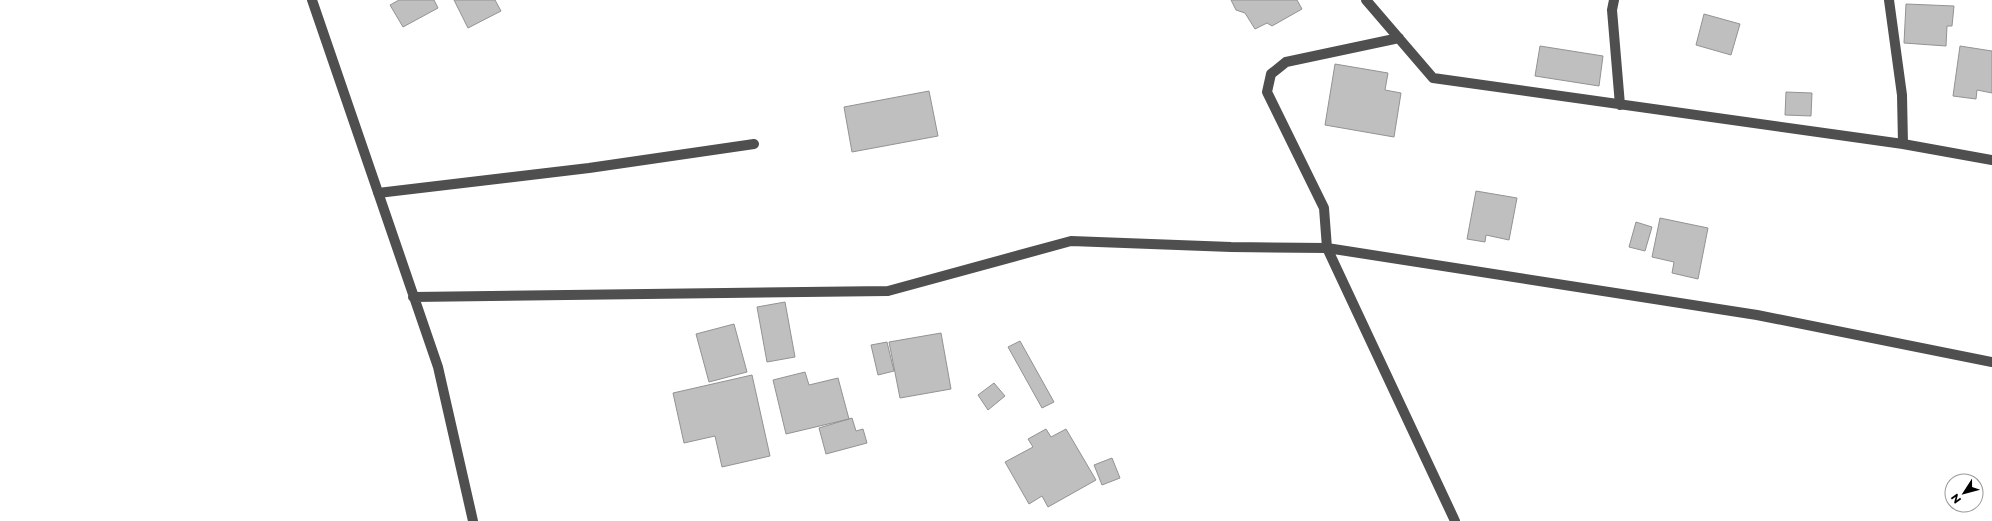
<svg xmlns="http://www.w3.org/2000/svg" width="1992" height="521" font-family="Montserrat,sans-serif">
<rect width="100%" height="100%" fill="#fff"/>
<path fill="#bfbfbf" stroke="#939393" d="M399,0H434L438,8L403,27L390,5Z
M454,0H495L501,11L468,28Z
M1231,0H1297L1302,9L1272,26L1267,23L1255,29L1245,13L1236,10Z
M1906,4L1954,6L1952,26H1947L1946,46L1904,43Z
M1704,14L1740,24L1731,55L1696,45Z
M1540,46L1603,56L1599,86L1535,76Z
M1960,46L1992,51V93L1977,90L1976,99L1953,96Z
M1335,64L1388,73L1385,90L1401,93L1394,137L1325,125Z
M929,91L938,136L852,152L844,107Z
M1786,92L1812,93L1811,116L1785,115Z
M1476,191L1517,198L1509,240L1486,235L1485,242L1467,239Z
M1660,218L1708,228L1698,279L1672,273L1674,262L1652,257Z
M1636,222L1652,227L1645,251L1629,247Z
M785,302L795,357L767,362L757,307Z
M734,324L747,372L709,382L696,334Z
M941,333L951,389L900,398L889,342Z
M1020,341L1054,402L1042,408L1008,347Z
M887,342L894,371L878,375L871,345Z
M805,372L809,385L838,378L849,419L786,434L773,380Z
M752,375L770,456L722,467L715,436L684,443L673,393Z
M994,383L1005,396L988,410L978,395Z
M852,418L856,431L863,429L867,443L826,454L819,428Z
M1046,429L1051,437L1066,429L1096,480L1048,507L1042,496L1029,504L1005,462L1033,447L1028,439Z
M1112,458L1120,478L1102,485L1094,465Z"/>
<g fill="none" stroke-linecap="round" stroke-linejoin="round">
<path stroke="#4f4f4f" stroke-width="10" d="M312,0L438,367L473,521
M1366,0L1433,78L1903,144L1992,160
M1614,0L1612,10L1620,105
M1889,0L1902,95L1903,144
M1399,38L1286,62L1271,74L1267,92L1324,208L1327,248L1455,521
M378,193L589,168L754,144
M413,297L888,291L1071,241L1231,247L1327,248L1757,315L1992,362"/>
</g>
<g transform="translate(1964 493) rotate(234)"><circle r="19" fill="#ffffff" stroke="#999999"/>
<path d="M0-3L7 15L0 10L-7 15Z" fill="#000000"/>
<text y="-6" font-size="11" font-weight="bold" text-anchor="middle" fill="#000000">N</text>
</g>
</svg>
